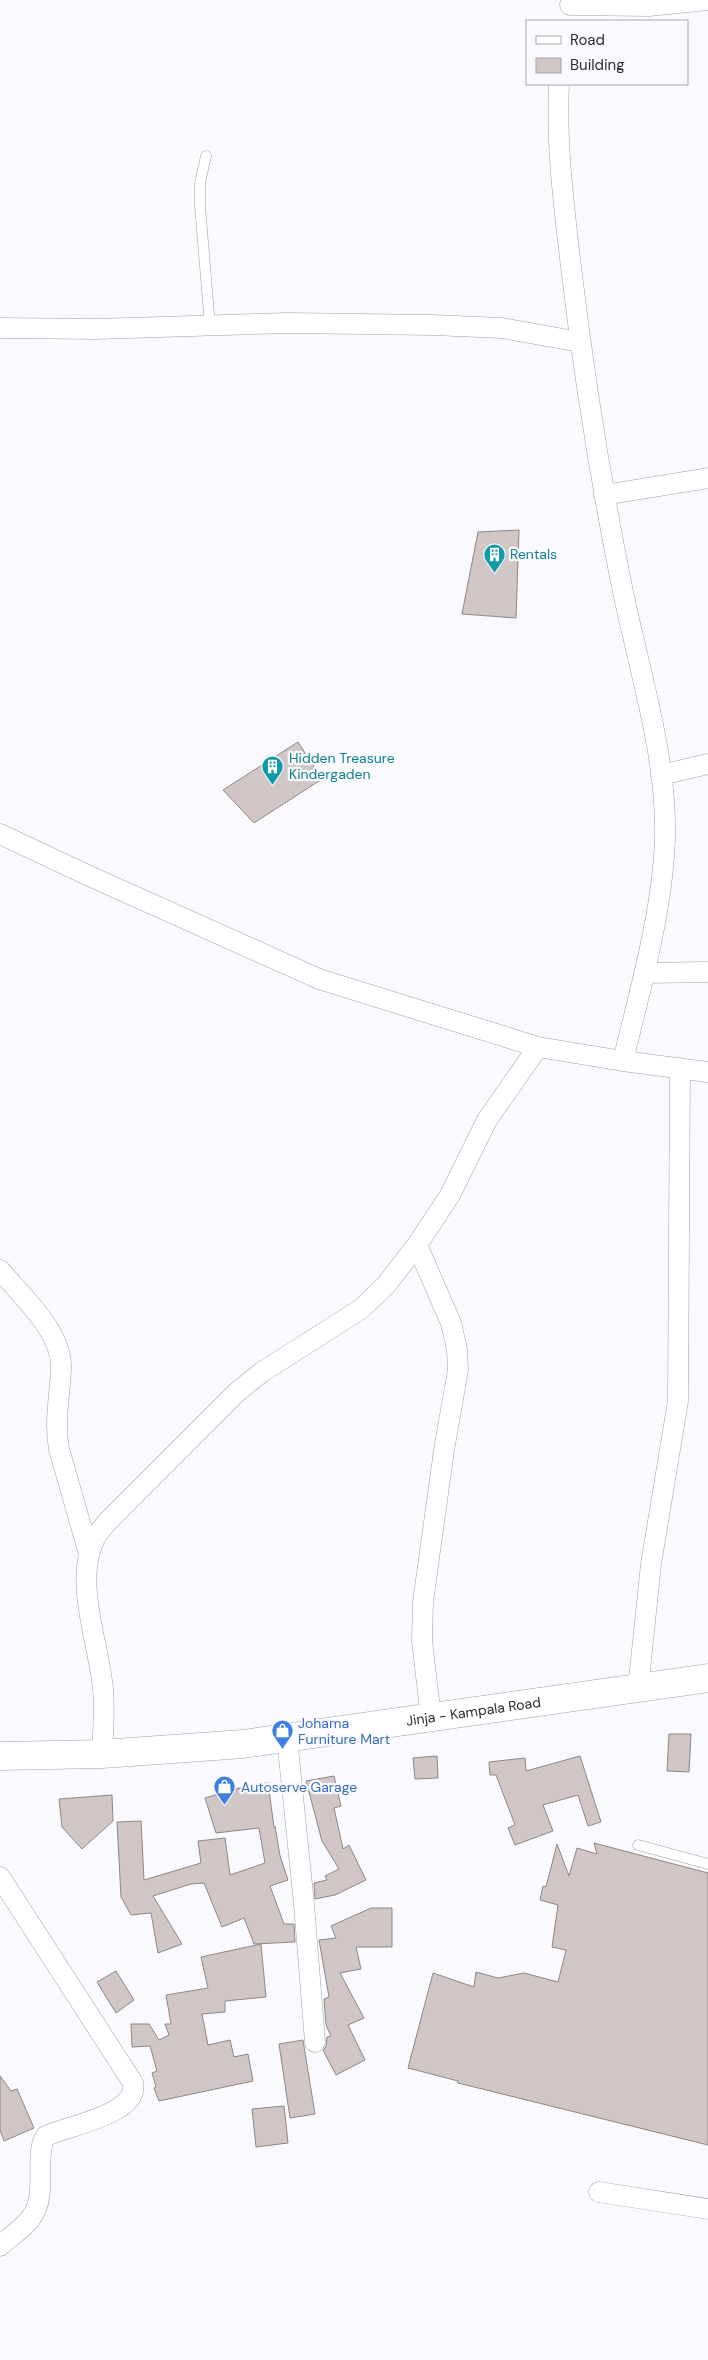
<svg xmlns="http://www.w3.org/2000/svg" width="708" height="2360" font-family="'DM Sans',sans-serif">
<rect width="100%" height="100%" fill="#f9f9fe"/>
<path fill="#d0c6c5" stroke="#8f8685" d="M519,530L516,618L462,614L478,532Z
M298,742L322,779L254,823L223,790Z
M669,1734H691L689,1772L667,1771Z
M437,1756L438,1778L415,1779L413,1758Z
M580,1756L601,1822L588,1826L578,1795L543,1805L553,1831L515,1845L508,1828L515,1825L496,1775H490L489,1762L525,1758L526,1771Z
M334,1776L341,1806L334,1808L343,1849L349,1845L366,1880L335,1895L315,1899L314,1883L327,1880L325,1876L339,1869L322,1841L306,1781Z
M268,1783L274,1827L275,1826L280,1856L288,1880L270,1886L284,1924H294L295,1942L254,1944L244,1918L222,1927L204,1883L191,1884L153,1896L182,1944L158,1953L151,1913L131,1915L121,1897L117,1822L141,1821L144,1880L201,1863L198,1841L225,1838L230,1875L265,1863L259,1828L216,1833L205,1798L250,1785Z
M112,1795L113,1821L82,1849L62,1827L59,1799Z
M594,1843L708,1873V2145L458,2083V2081L408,2068L433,1973L474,1987L476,1972L498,1978L524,1973L558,1982L566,1950L552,1947L558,1905L540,1900L543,1886L546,1887L557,1844L569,1876L577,1848L597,1854Z
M371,1908H392V1947H356L361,1969L340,1973L364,2018L348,2025L365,2060L336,2075L323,2050L326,2047L327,2037L331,2036L326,2025L324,1999L329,1997L319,1940L336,1938L331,1926Z
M261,1944L266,1997L225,2001V2012L202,2014L208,2045L230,2040L234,2057L248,2054L253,2081L159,2101L154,2088L156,2087L152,2073L157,2071L150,2046L132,2047L131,2024H149L159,2040L169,2035L165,2024H171L166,1995L208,1988L201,1957Z
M116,1971L134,2000L116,2013L97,1982Z
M303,2040L315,2114L290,2118L279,2044Z
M0,2076L11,2091L17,2089L34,2128L4,2141L0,2130Z
M284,2106L288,2143L256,2147L252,2109Z"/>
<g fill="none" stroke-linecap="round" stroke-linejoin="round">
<defs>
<path id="service" d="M206,156L200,183V206L210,326
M638,1845L708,1864"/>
<path id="minor" d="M570,5L649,6L708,0
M559,84C556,146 564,206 571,267C584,376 601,484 623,592C639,669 667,757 665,837C663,910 640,990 623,1061
M0,328L96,329L288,323L433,325L502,328L580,342
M604,495L708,478
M661,775L708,764
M0,834L85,874L319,979L538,1047L623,1061L708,1072
M644,973L708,972
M417,1245L451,1323L457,1349L458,1370L444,1450L423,1602L422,1641L431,1718
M0,1270C22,1297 63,1332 61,1369C60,1396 54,1421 59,1449L89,1554
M638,1689L651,1564L678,1401L680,1068
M287,1738L304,1904L315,2042
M102,1754C103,1733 105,1710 103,1689C99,1644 74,1583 94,1540C97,1534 103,1527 108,1521L236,1393L262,1372L361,1309L386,1285L417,1245L450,1195L487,1120L538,1047
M0,1877L133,2083C140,2114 67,2126 46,2136C34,2152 47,2191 34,2213C27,2227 11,2235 0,2246
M599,2192L708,2209"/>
<g id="trunk">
<path id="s1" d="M0,1756L102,1754L243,1744L708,1678"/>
</g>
</defs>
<use href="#service" stroke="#a0a0a8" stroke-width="11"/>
<use href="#minor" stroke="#a0a0a8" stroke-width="21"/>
<use href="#trunk" stroke="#a0a0a8" stroke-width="29"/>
<use href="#service" stroke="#fff" stroke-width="10"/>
<use href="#minor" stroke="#fff" stroke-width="20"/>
<use href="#trunk" stroke="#fff" stroke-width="28"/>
</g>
<defs>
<symbol id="building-pin" viewBox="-11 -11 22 30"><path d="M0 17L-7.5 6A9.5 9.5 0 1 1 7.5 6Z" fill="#0f9aa8" stroke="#f9f9fe"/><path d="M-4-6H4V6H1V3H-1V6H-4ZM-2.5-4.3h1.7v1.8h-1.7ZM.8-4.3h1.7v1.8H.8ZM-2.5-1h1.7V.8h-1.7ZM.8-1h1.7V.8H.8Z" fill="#fff"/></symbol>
<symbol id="shop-pin" viewBox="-11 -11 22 30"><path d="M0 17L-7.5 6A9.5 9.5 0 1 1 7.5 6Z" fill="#3f7fe0" stroke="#f9f9fe"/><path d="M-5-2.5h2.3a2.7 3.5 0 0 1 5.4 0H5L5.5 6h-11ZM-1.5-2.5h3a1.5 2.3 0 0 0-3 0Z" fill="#fff"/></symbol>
</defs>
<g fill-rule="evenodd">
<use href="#building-pin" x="482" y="542" width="25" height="34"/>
<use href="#building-pin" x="260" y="754" width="25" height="34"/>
<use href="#shop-pin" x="270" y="1718" width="25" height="34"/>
<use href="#shop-pin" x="212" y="1774" width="25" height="34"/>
</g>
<g text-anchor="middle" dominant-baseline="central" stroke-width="4.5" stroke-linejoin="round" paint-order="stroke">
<g font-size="14" fill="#0d838f" stroke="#f9f9fe" text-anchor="start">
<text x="510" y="554">Rentals</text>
<text x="289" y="758">Hidden Treasure<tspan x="289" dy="16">Kindergaden</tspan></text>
</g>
<g font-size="14" fill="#2d2d30" stroke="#f9f9fe">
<text stroke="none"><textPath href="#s1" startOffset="476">Jinja - Kampala Road</textPath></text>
</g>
<g font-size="14" fill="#366cbe" stroke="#f9f9fe" text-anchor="start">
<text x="298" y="1723">Johama<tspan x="298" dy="16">Furniture Mart</tspan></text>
<text x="241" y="1787">Autoserve Garage</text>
</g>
</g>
<rect x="526" y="20" width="162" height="65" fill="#f9f9fe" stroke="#a7a7ac"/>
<rect x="536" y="36" width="25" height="8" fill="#ffffff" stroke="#a7a7ac"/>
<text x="570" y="45" font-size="15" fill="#2d2d30">Road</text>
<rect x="536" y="58" width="25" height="15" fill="#d0c6c5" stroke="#a7a7ac"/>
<text x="570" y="70" font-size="15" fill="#2d2d30">Building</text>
</svg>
